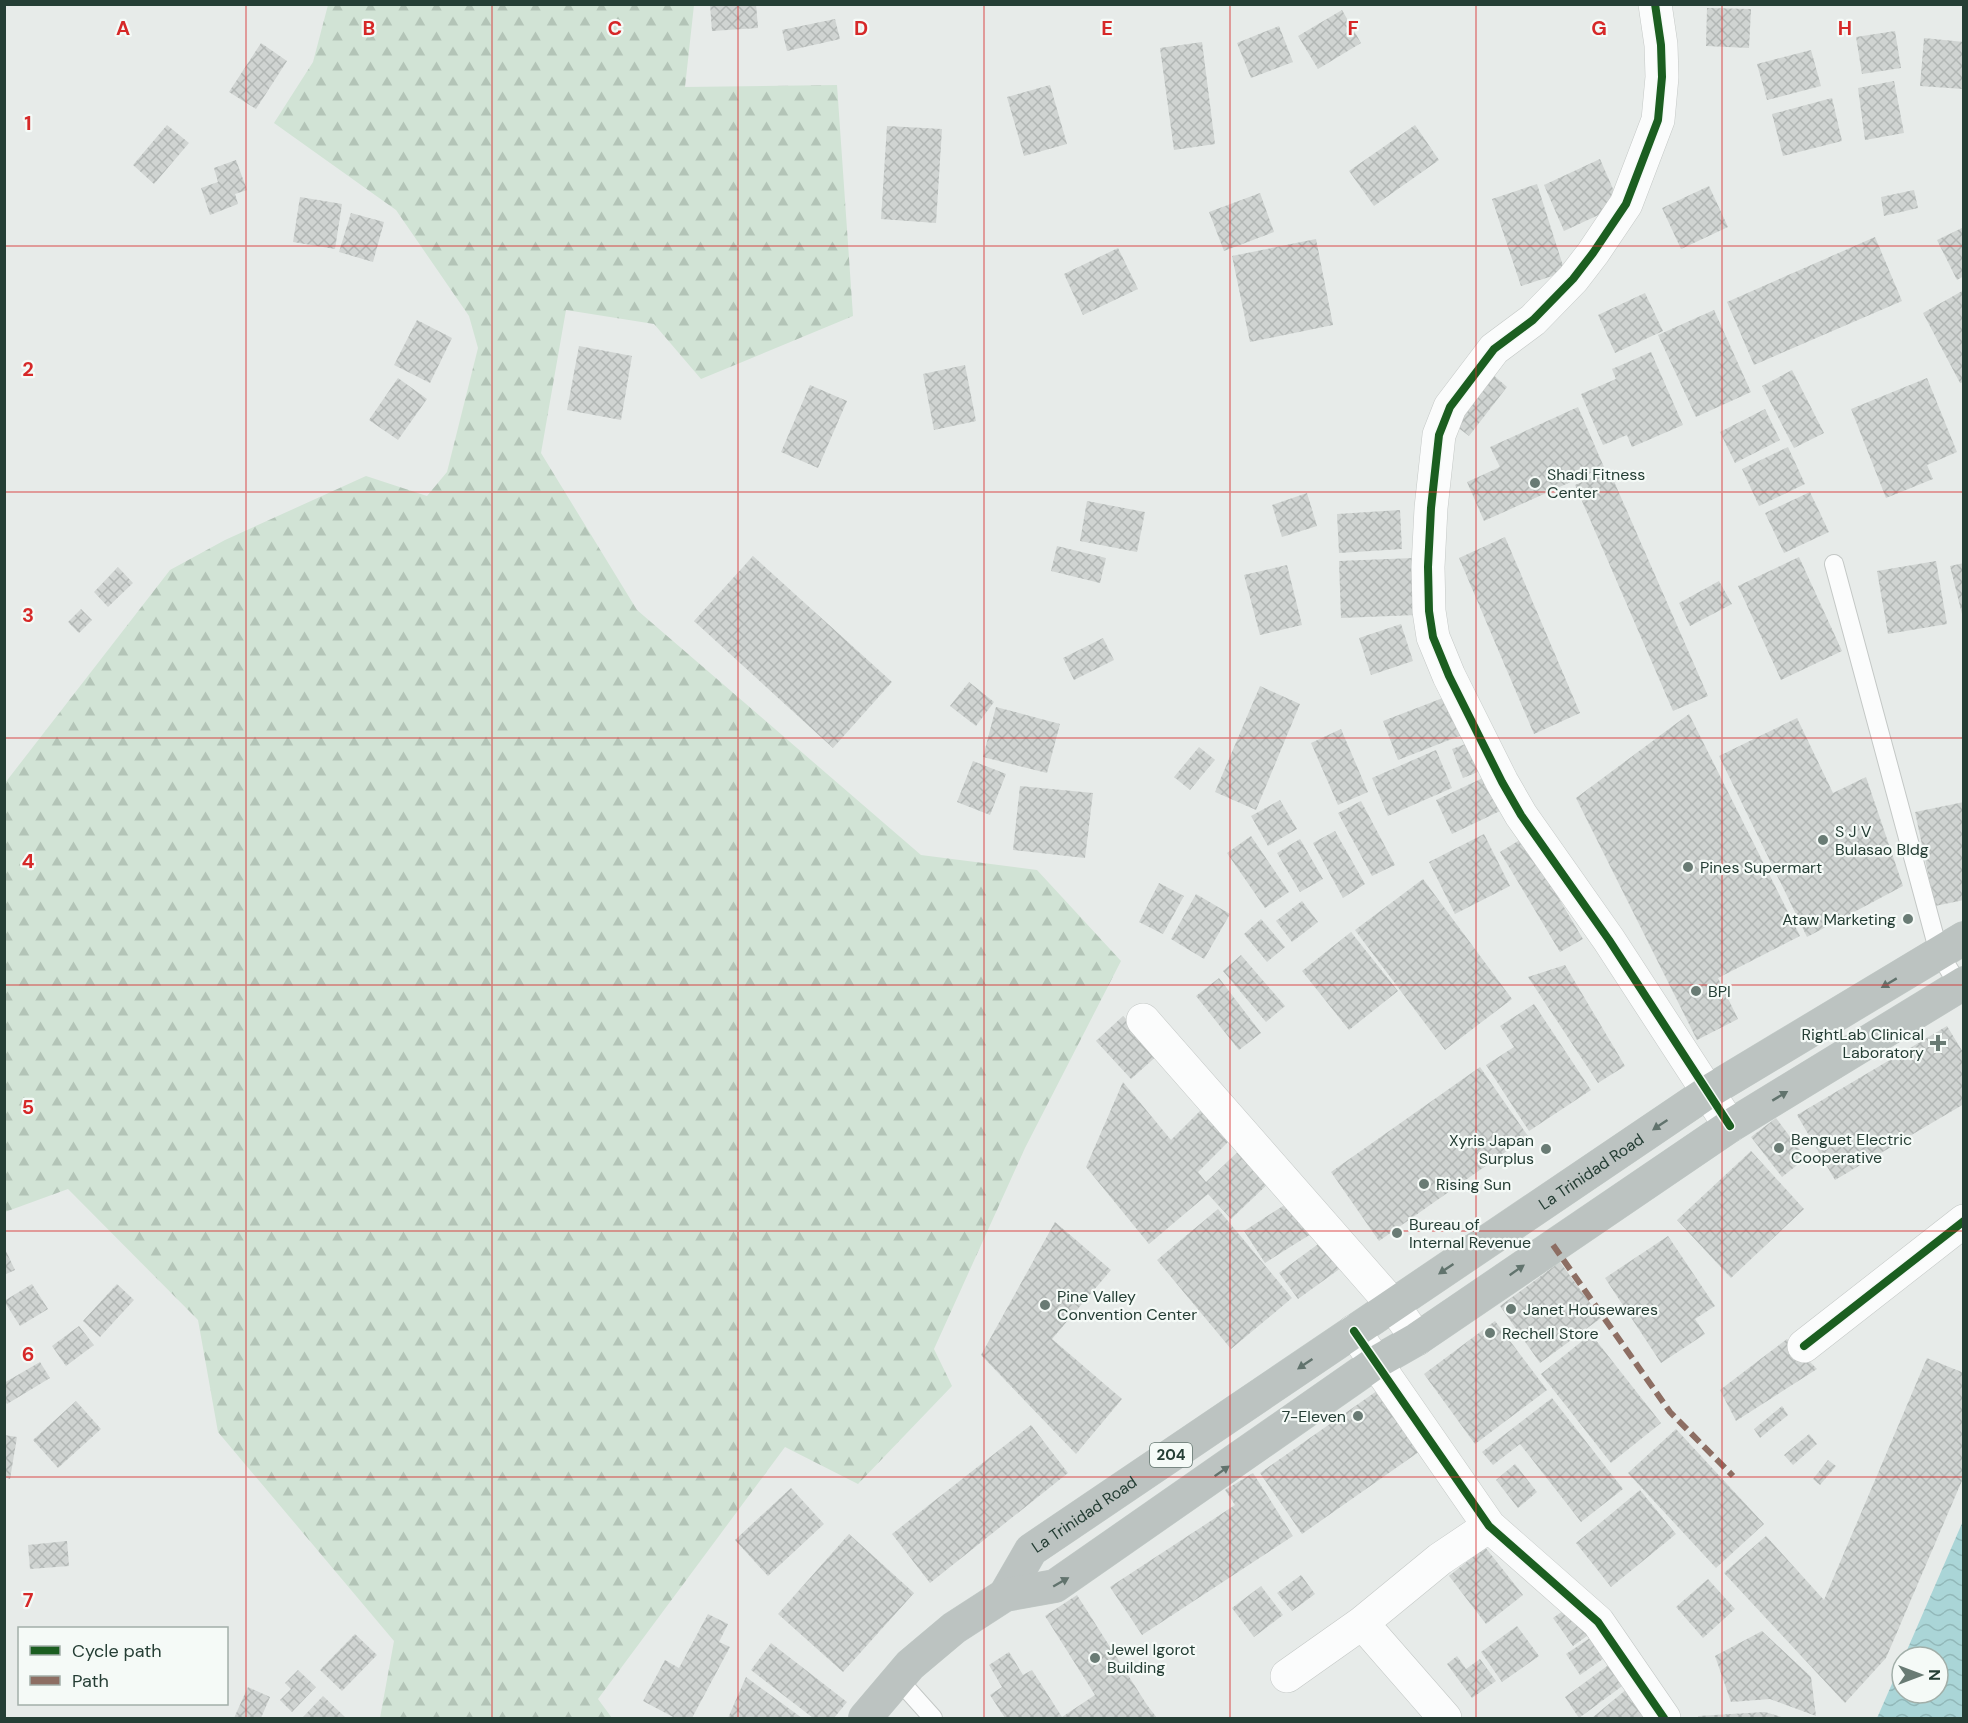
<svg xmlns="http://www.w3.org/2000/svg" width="1968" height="1723" font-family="'DM Sans',sans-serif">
<defs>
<pattern id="forest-firs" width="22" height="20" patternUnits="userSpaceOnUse" patternTransform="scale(1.5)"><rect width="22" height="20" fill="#d1e3d5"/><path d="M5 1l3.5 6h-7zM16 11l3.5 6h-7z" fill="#b3c4b7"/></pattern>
<pattern id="water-waves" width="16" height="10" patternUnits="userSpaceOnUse" patternTransform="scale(1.5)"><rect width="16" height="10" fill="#aad5d7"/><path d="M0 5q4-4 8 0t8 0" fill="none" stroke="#92b8b9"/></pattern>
<pattern id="building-cross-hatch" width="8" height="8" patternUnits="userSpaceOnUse" patternTransform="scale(1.5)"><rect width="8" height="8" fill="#d0d4d2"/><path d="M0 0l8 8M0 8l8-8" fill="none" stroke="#b2b7b5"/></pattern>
</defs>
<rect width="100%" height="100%" fill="#e7ebe9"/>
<path fill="url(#forest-firs)" d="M328,5H694L685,87L837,85L853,316L701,379L654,324L566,310L541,453L637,610L921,855L1037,870L1121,961L1025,1148L934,1349L952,1386L858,1484L785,1447L598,1699L612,1718H380L394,1641L218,1432L198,1320L68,1189L5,1212V783L170,570L225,540L366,476L427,496L447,472L478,348L469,316L396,210L274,123L313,62Z"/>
<path fill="url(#water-waves)" d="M1963,1521V1718H1877L1902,1661V1693H1938V1657H1904Z"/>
<path fill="url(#building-cross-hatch)" d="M710,4H756L758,28L712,31Z
M1707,8L1751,9L1749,48L1706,46Z
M1342,10L1361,43L1318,69L1298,36Z
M835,19L840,39L787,51L782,30Z
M1279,26L1293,62L1251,78L1237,43Z
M1895,31L1901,68L1862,74L1856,37Z
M1924,38L1964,42L1963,89L1920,86Z
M1202,42L1215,144L1174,150L1160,48Z
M261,43L287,61L256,109L229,92Z
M1811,50L1821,86L1767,100L1757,64Z
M1894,81L1904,133L1865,140L1858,88Z
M1050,85L1067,144L1024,156L1007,97Z
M1832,98L1842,141L1783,156L1772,114Z
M167,125L189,143L154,184L133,165Z
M1415,125L1439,160L1374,206L1349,171Z
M887,126L942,129L936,223L881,219Z
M1600,159L1620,205L1564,231L1544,185Z
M236,160L247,190L235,194L238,204L210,215L201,188L218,182L214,168Z
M1537,184L1565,272L1521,286L1492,199Z
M1709,186L1728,227L1681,249L1662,208Z
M1914,190L1918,208L1884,216L1881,197Z
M1260,193L1274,232L1224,251L1209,212Z
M300,197L342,204L335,249L293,242Z
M351,213L384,222L373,262L339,252Z
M1964,227V276L1957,280L1937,240Z
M1875,237L1902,301L1754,365L1727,302Z
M1316,239L1333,325L1250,342L1232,256Z
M1118,248L1138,289L1083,315L1064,274Z
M1964,290V382L1960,383L1923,313Z
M1645,293L1663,331L1615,353L1598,315Z
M1714,310L1751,392L1696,417L1658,335Z
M417,320L452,338L430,383L394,365Z
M579,346L632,356L621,420L567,410Z
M1651,352L1683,425L1632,447L1627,435L1603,445L1581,394L1616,379L1612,369Z
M965,365L976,421L934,430L923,374Z
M1792,370L1824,433L1794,448L1762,386Z
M1491,373L1507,387L1469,436L1452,423Z
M398,378L427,399L398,440L369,420Z
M1927,378L1957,452L1927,465L1933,479L1886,498L1851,409Z
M810,385L847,401L818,468L781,452Z
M1578,407L1604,467L1484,521L1467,482L1500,467L1490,447Z
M1765,409L1780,440L1735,463L1720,432Z
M1788,447L1805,484L1759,506L1742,469Z
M1609,470L1708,696L1673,711L1575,485Z
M1810,492L1829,532L1784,553L1765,513Z
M1307,493L1317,526L1282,537L1272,505Z
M1087,501L1145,512L1137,552L1080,541Z
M1400,510L1402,549L1339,553L1337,514Z
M1505,537L1580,713L1534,734L1459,558Z
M1057,546L1106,558L1100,583L1051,571Z
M753,556L892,682L833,748L694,621Z
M1799,557L1842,651L1781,680L1738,586Z
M1413,558L1416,615L1341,618L1339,561Z
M1936,561L1947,624L1888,634L1877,571Z
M1964,563V618H1963L1950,566Z
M1287,565L1302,625L1260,635L1244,575Z
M118,567L133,583L108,607L94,592Z
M1719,581L1732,604L1690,626L1679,603Z
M81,609L92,620L79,633L68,622Z
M1401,624L1413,661L1371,675L1359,638Z
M1103,638L1114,660L1074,680L1063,658Z
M969,682L994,702L976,726L950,706Z
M1260,686L1300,704L1256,810L1215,792Z
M1448,696L1462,735L1398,760L1383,721Z
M996,707L1060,724L1047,773L983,757Z
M1689,714L1800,936L1718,978L1738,1019L1697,1040L1576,798Z
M1797,718L1833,793L1866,777L1903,886L1807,937L1719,756Z
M1341,729L1368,792L1338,805L1311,743Z
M1479,739L1490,767L1463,778L1452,749Z
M1199,747L1215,760L1190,790L1174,777Z
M1436,750L1452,788L1388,816L1372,778Z
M973,761L1006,774L990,815L957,802Z
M1485,777L1500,811L1452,834L1436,800Z
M1020,786L1093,793L1085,858L1013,850Z
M1280,800L1297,829L1268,846L1251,816Z
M1361,801L1395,865L1372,876L1338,813Z
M1964,802V900L1935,906L1915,812Z
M1335,831L1365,884L1343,898L1313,843Z
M1484,834L1510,886L1455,914L1429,862Z
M1251,836L1289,892L1265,908L1227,853Z
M1523,838L1583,939L1560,952L1500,852Z
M1300,839L1323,879L1300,892L1277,853Z
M1423,879L1512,999L1445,1050L1355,930Z
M1159,883L1184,896L1163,934L1139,922Z
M1196,894L1230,914L1204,959L1171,939Z
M1302,901L1318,922L1292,942L1276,921Z
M1261,919L1285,947L1267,962L1244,934Z
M1351,932L1398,991L1349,1030L1302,971Z
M1241,955L1285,1006L1266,1022L1223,971Z
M1565,965L1625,1066L1598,1083L1528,977Z
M1219,978L1261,1033L1239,1050L1196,996Z
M1534,1004L1591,1090L1529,1131L1486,1065L1514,1047L1500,1026Z
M1123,1016L1159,1054L1131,1079L1096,1041Z
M1947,1026L1964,1054V1104L1835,1180L1797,1115Z
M1480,1067L1528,1136L1379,1241L1331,1172Z
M1123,1082L1171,1140L1203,1108L1232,1138L1198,1172L1206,1182L1242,1148L1272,1180L1231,1219L1208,1194L1149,1244L1086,1167Z
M1776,1118L1806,1158L1782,1177L1751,1137Z
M1751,1151L1804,1209L1731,1278L1677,1220Z
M1294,1199L1314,1232L1265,1263L1244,1231Z
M1218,1209L1292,1298L1231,1349L1157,1260Z
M1055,1222L1111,1270L1052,1339L1122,1399L1076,1454L981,1355Z
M1668,1236L1715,1306L1695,1319L1705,1334L1661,1363L1605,1278Z
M1325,1239L1345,1265L1298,1299L1279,1273Z
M4,1247L15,1270L4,1275Z
M1560,1262L1601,1318L1540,1363L1500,1306Z
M32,1284L48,1309L20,1326L4,1301Z
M117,1284L134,1300L100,1337L83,1321Z
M1495,1321L1547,1390L1475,1444L1424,1374Z
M79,1326L94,1345L66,1366L52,1346Z
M1591,1334L1661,1423L1611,1463L1541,1374Z
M1787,1339L1817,1369L1736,1421L1720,1390Z
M1927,1358L1964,1373V1476L1886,1658L1845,1703L1724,1573L1766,1536L1824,1600Z
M40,1362L50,1378L7,1404L4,1400V1383Z
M1381,1388L1423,1449L1302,1534L1260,1473Z
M1552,1398L1623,1489L1581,1522L1520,1444L1493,1465L1482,1452Z
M76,1401L101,1429L58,1468L33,1440Z
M1782,1406L1788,1415L1760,1438L1754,1429Z
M1031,1425L1068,1473L930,1583L892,1534Z
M1676,1429L1764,1524L1716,1568L1628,1473Z
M1809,1434L1817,1444L1793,1465L1784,1455Z
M4,1435L17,1437L10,1479L4,1477Z
M1828,1460L1836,1466L1820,1485L1813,1479Z
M1515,1464L1537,1492L1518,1508L1496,1480Z
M1253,1473L1293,1536L1142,1635L1110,1587L1235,1505L1225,1490Z
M791,1488L824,1524L768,1576L735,1540Z
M1640,1490L1676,1534L1611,1587L1576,1543Z
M849,1534L914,1593L843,1672L778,1614Z
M67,1541L69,1566L30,1569L28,1545Z
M1485,1547L1523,1595L1486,1624L1449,1576Z
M1301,1575L1315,1594L1292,1611L1277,1593Z
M1708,1579L1735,1609L1703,1638L1676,1607Z
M1261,1586L1283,1615L1254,1637L1232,1608Z
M1077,1595L1147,1705L1157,1718H1005L990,1695L1002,1687L989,1665L1009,1652L1023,1675L1032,1670L1062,1717L1095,1695L1045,1616Z
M1574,1603L1594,1631L1573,1646L1553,1618Z
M708,1614L728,1624L719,1642L730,1647L692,1718H675L643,1701L665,1660L679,1668Z
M1517,1626L1539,1656L1502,1682L1481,1652Z
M1762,1631L1811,1677L1816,1716L1770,1699L1731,1702L1715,1656Z
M355,1634L377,1655L342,1691L320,1670Z
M1596,1634L1610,1654L1580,1675L1566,1654Z
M771,1643L847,1702L834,1718H813L751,1670Z
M1457,1656L1466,1669L1480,1659L1496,1681L1472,1698L1447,1664Z
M1614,1661L1629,1681L1579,1718L1565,1697Z
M298,1670L316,1687L292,1712L280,1700L291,1689L285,1683Z
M746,1677L802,1718H728Z
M1634,1683L1655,1709L1644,1718H1592Z
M248,1687L270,1697L261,1718H234Z
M323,1696L345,1717L344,1718H302Z
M1765,1712L1785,1718H1698V1716Z"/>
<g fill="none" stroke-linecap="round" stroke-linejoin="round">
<defs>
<path id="lane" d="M1834,564L1939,953L1959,986
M898,1679L933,1718"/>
<path id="street" d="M1655,4L1661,45L1662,77L1658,120L1626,204L1593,253L1573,279L1533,320L1494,349L1450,407L1439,435L1431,508L1428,567L1429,611L1433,637L1449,676L1502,782L1521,815L1609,940L1730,1126
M1143,1020L1393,1305L1417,1339
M1354,1331L1489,1526L1598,1622L1664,1718
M1804,1346L1964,1221
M1362,1623L1445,1718
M1287,1676L1362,1623L1440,1559L1489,1526"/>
<g id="highway">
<path id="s1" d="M1005,1595L1031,1550L1708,1092L1964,938"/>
<path d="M865,1718L910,1665L954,1628L1005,1595L1055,1586L1375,1363L1417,1339L1730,1126L1964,983"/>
</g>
</defs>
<use href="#lane" stroke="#c4c8c6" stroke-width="20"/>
<use href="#street" stroke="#c4c8c6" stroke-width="34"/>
<use href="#highway" stroke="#c2cac7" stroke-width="34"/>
<use href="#lane" stroke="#fbfcfc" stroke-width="18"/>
<use href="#street" stroke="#fbfcfc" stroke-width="33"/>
<use href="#highway" stroke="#bcc3c1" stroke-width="33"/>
<path stroke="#8d6e63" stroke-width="6" stroke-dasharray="12 6" stroke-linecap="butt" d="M1553,1245L1670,1412L1733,1476"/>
<defs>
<path id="cycleway" d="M1655,4L1661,45L1662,77L1658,120L1626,204L1593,253L1573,279L1533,320L1494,349L1450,407L1439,435L1431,508L1428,567L1429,611L1433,637L1449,676L1502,782L1521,815L1609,940L1730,1126
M1354,1331L1489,1526L1598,1622L1664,1718
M1804,1346L1964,1221"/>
</defs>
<use href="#cycleway" stroke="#f5faf7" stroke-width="11"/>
<use href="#cycleway" stroke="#1b5e20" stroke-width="8"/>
</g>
<defs><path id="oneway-solid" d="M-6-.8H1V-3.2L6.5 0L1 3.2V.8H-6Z" transform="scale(1.5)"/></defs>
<g fill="#61736d">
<use href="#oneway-solid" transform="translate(1889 983) rotate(149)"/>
<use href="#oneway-solid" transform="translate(1780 1096) rotate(-31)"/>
<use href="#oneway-solid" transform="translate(1660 1125) rotate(146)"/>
<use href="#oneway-solid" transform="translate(1446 1269) rotate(146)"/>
<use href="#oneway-solid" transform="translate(1517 1270) rotate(-35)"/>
<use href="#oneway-solid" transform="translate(1305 1364) rotate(146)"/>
<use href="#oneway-solid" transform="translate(1222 1471) rotate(-35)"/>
<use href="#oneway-solid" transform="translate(1061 1582) rotate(-30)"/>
</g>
<path fill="none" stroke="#d62828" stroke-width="1.5" stroke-opacity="0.55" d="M246,4V1718M492,4V1718M738,4V1718M984,4V1718M1230,4V1718M1476,4V1718M1722,4V1718M4,246H1964M4,492H1964M4,738H1964M4,985H1964M4,1231H1964M4,1477H1964"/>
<g fill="#697b74" stroke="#f5faf7" stroke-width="2">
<circle cx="1535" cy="483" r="6"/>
<circle cx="1823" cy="840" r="6"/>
<circle cx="1688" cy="867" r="6"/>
<circle cx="1908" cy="919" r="6"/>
<circle cx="1696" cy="991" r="6"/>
<path d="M1935 1034h6v6h6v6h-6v6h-6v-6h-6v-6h6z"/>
<circle cx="1779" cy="1148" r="6"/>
<circle cx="1546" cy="1149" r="6"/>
<circle cx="1424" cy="1184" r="6"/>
<circle cx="1397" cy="1233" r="6"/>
<circle cx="1045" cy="1305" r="6"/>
<circle cx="1511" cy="1309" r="6"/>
<circle cx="1490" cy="1333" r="6"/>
<circle cx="1358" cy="1416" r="6"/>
<circle cx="1095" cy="1658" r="6"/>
</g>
<g text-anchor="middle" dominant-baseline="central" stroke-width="4.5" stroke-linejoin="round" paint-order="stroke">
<rect fill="#f5faf7" stroke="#63766f" stroke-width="1.5" x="1150" y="1443" width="42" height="24" rx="4.5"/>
<g font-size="15" font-weight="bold" fill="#253e35">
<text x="1171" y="1455">204</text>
</g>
<g font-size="16" fill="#253e35" stroke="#f5faf7" text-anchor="start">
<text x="1547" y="474">Shadi Fitness<tspan x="1547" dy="18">Center</tspan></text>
<text x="1835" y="831">S J V<tspan x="1835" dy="18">Bulasao Bldg</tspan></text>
<text x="1700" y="867">Pines Supermart</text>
<text x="1896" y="919" text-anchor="end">Ataw Marketing</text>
<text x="1708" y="991">BPI</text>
<text x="1924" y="1034" text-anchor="end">RightLab Clinical<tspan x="1924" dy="18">Laboratory</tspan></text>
<text x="1791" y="1139">Benguet Electric<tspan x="1791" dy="18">Cooperative</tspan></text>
<text x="1534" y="1140" text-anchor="end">Xyris Japan<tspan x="1534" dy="18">Surplus</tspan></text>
<text x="1436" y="1184">Rising Sun</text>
<text x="1409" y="1224">Bureau of<tspan x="1409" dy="18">Internal Revenue</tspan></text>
<text x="1057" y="1296">Pine Valley<tspan x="1057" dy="18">Convention Center</tspan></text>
<text x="1523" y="1309">Janet Housewares</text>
<text x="1502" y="1333">Rechell Store</text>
<text x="1346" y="1416" text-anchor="end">7-Eleven</text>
<text x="1107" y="1649">Jewel Igorot<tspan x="1107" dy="18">Building</tspan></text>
</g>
<g font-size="16" fill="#253e35" stroke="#f5faf7">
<text stroke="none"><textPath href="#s1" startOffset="728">La Trinidad Road</textPath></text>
<text stroke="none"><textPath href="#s1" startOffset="116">La Trinidad Road</textPath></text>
</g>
</g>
<g font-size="20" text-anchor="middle" font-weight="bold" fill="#d62828" stroke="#f5faf7" stroke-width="4.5" stroke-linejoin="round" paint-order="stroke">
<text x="123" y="35">A</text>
<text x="369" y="35">B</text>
<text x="615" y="35">C</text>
<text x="861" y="35">D</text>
<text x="1107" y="35">E</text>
<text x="1353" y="35">F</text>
<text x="1599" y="35">G</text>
<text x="1845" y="35">H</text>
<text x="28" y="130">1</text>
<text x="28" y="376">2</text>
<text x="28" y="622">3</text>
<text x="28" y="868">4</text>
<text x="28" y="1114">5</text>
<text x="28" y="1361">6</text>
<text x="28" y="1607">7</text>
</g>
<rect width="1968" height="1723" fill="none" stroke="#253e35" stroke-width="12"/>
<rect x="18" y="1627" width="210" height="78" fill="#f5faf7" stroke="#a2afa9" stroke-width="1.5"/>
<rect x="30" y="1646" width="30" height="9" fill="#1b5e20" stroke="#a2afa9" stroke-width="1.5"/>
<text x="72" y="1657" font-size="18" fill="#253e35">Cycle path</text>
<rect x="30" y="1676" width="30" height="9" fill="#8d6e63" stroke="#a2afa9" stroke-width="1.5"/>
<text x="72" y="1687" font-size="18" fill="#253e35">Path</text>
<g transform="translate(1920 1675) rotate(90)"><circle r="28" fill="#f5faf7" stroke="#a2afa9" stroke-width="1.5"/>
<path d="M0-4.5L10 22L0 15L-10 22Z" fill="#697b74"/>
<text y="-9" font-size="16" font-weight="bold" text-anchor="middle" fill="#253e35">N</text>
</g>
</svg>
